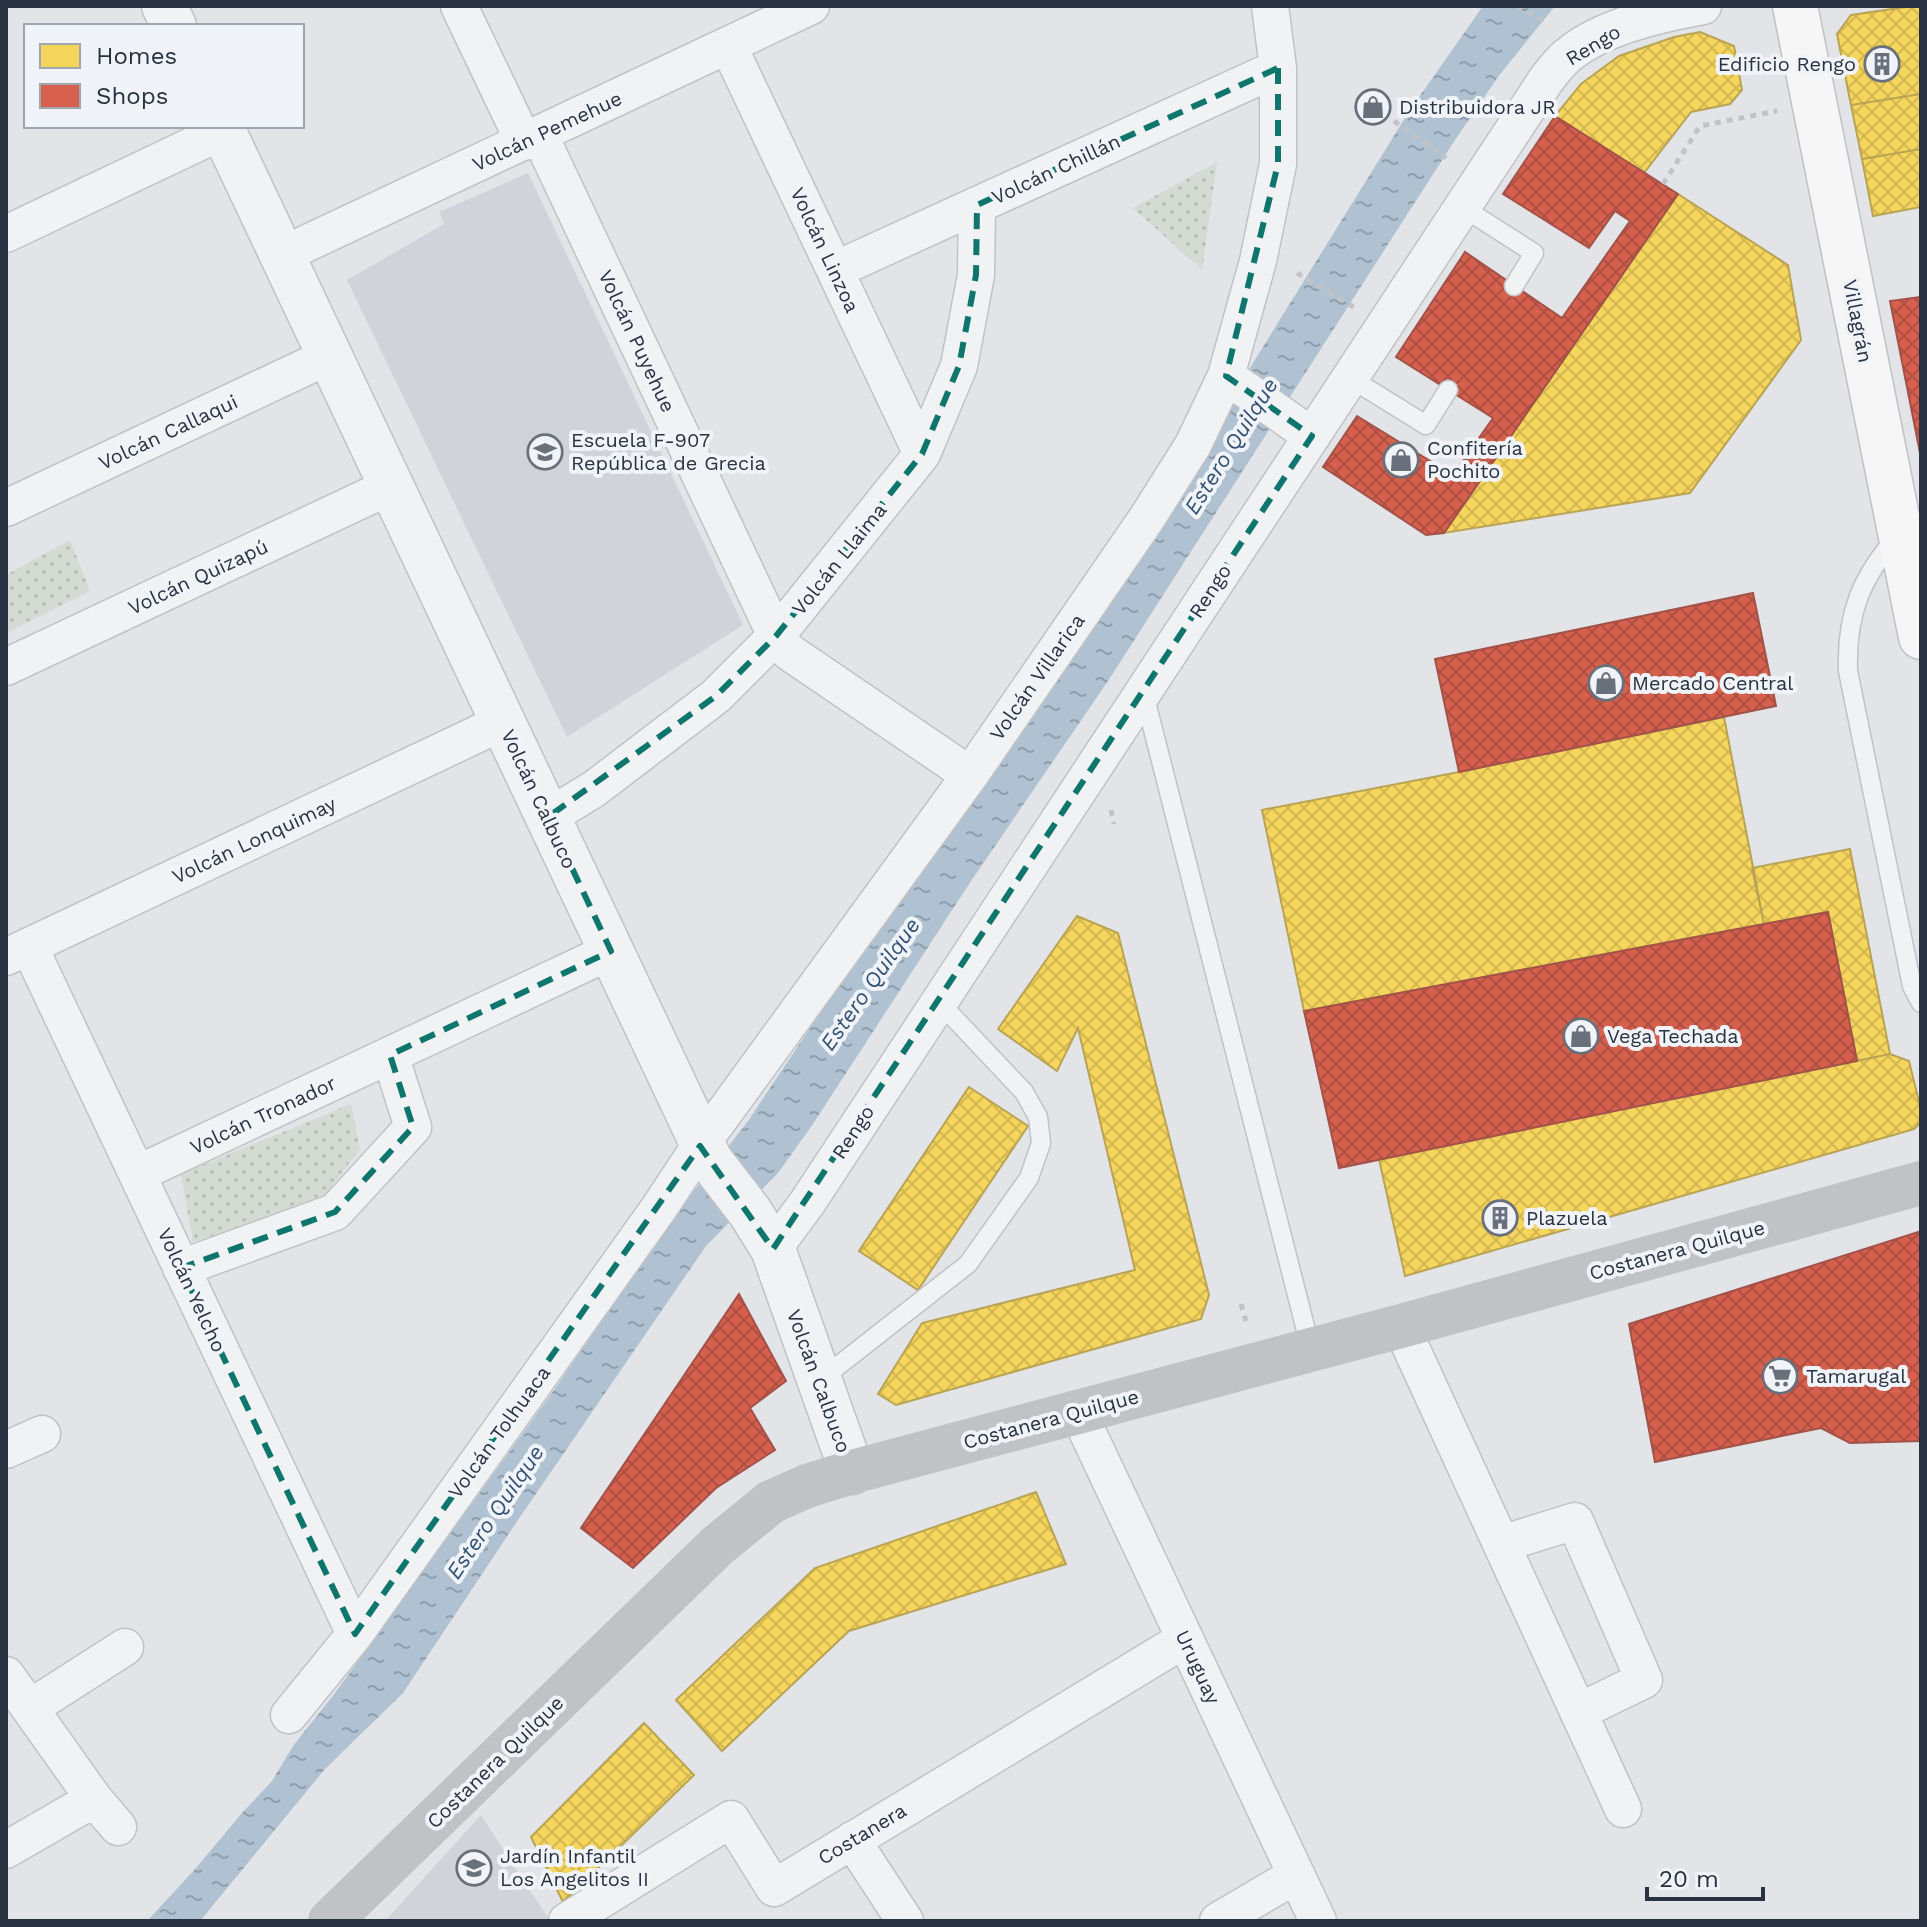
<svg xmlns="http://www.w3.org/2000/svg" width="1927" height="1927" font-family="'Work Sans',sans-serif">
<defs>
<pattern id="grass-dots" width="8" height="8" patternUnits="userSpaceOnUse" patternTransform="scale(2)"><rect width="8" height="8" fill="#d3dbd2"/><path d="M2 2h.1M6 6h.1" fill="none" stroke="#b5bcb6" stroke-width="1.8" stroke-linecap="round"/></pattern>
<pattern id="water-ripples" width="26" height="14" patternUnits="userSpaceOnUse" patternTransform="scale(2)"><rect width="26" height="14" fill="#b0c2d2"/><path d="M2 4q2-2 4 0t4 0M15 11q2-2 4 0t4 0" fill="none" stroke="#8f9eac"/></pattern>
<pattern id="homes-cross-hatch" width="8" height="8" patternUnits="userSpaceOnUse" patternTransform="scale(2)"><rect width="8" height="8" fill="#f6d55c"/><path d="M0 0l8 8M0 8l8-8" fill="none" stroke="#d3b751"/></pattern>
<pattern id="shops-cross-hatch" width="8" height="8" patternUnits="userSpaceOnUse" patternTransform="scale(2)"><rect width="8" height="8" fill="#d6604d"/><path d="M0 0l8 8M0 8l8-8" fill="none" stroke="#ae5042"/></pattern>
</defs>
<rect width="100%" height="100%" fill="#e2e4e7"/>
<path fill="#d0d4da" d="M528,173L743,625L567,737L347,280L444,224L439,212Z
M481,1815L550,1921H385Z"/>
<path fill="url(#grass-dots)" d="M1217,162L1202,270L1133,208Z
M70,540L90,591L6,633V575Z
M351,1104L360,1149L319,1203L193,1242L181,1174Z"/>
<path fill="url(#water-ripples)" d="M1483,6H1555L1498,77L1453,143L1108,681L971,881L813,1124L778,1173L706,1246L520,1517L403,1693L325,1769L200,1921H147L196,1868L242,1813L272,1781L293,1746L335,1693L554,1390L673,1218L748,1121L889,910L1190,473L1253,363L1410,110Z"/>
<path fill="url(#homes-cross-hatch)" stroke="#b8a454" stroke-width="2" d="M1913,6H1921V94L1851,105L1837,34L1851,15Z
M1700,32L1734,46L1742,90L1730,104L1691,112L1644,173L1555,116L1581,84L1619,56L1674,37Z
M1921,94V149L1862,159L1851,105Z
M1921,149V207L1873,216L1862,159Z
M1678,194L1788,265L1801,340L1690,493L1444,533Z
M1724,717L1764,924L1304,1011L1262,810L1459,772Z
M1850,849L1890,1054L1857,1061L1828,912L1764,924L1752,868Z
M1077,916L1118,933L1209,1295L1201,1319L896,1405L878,1394L922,1323L1135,1270L1078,1028L1057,1071L998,1029Z
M1890,1054L1909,1061L1921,1110V1122L1914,1129L1405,1276L1379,1159Z
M969,1087L1028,1126L918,1290L859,1251Z
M1036,1492L1066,1564L849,1631L722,1751L676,1700L815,1568Z
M644,1723L694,1775L563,1902L531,1837Z"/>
<path fill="url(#shops-cross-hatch)" stroke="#a25249" stroke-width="2" d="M1555,116L1678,194L1444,533L1426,535L1323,467L1357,416L1453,475L1493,418L1396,357L1465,252L1562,318L1630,221L1615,211L1589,248L1503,194Z
M1921,297V458L1890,301Z
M1753,593L1776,706L1459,772L1435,659Z
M1828,912L1857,1061L1339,1168L1304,1011Z
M1921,1231V1441L1850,1443L1821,1428L1655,1462L1629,1324Z
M739,1294L786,1381L750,1408L775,1450L716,1488L633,1568L581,1528Z"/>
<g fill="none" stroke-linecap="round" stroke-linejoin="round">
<defs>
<path id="service" d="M1462,207L1534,253L1514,286
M1350,378L1426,425L1448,390
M1899,535C1861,576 1846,615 1848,671L1912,986L1921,1003
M1144,694L1311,1350
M820,1380L968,1264L1029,1178L1041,1143L1038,1117L1024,1092L939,1002"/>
<path id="minor" d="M459,6L524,142
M728,45L922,454
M539,134L776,636L789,652L970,775
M6,234L223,131
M282,255L811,6
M835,270L1278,68
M1226,376L1312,436
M6,508L329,356
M6,667L391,486
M548,817L594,789L716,696L776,636L922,454L959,366L976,275L977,205
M29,946L355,1634
M6,957L503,722
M137,1174L611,951
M773,1249L807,1203L1546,80C1552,72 1559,63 1567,56C1601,27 1659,14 1703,6
M181,1268L335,1212L413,1127L390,1055
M1401,1326L1623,1809
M1078,1412L1318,1921
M6,1450L42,1434
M1501,1544L1575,1521L1644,1680L1578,1712
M6,1675L94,1799L118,1827
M30,1708L125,1647
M289,1715L355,1634L659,1208L702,1143L970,775L1147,518L1193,445L1226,376L1258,261L1278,164V68L1270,6
M852,1840L905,1921
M6,1850L94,1799
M567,1921L731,1819L774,1888L1185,1639
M1218,1921L1296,1875"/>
<path id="tertiary" d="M164,6L174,26
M221,126L710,1160L750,1212L773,1249L852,1472"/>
<path id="primary" d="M1795,6L1921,637"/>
</defs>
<use href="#service" stroke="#c0c2c5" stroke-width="21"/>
<use href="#minor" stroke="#c0c2c5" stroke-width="39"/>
<use href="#tertiary" stroke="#c0c2c5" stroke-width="47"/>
<use href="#primary" stroke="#bfc1c5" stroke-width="47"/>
<path stroke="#c1c3c7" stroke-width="5" stroke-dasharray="6 6" stroke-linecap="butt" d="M1517,6L1544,22
M1394,121L1446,158
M1663,184L1700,126L1777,111
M1297,273L1355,308
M1111,810L1114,824
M1241,1304L1247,1325"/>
<use href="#service" stroke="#f1f2f4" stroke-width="18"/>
<use href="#minor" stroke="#f1f2f4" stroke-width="36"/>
<use href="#tertiary" stroke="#f1f2f4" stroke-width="44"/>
<path stroke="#c0c2c6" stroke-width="44" d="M330,1921L717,1546L771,1502L807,1486L852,1472L1401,1326L1921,1183"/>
<use href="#primary" stroke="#f6f6f6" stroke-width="44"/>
</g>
<path fill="none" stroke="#0f766e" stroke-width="6" stroke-dasharray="16 10" stroke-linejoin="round" d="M1278,68V164L1226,376L1312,436L773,1249L700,1146L355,1634L181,1268L335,1212L413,1127L390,1055L611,951L548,817L716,696L776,636L922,454L959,366L976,275L977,205Z"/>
<defs>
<symbol id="building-ring" viewBox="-11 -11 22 22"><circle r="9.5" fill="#f0f3f7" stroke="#6a707b" stroke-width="1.5"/><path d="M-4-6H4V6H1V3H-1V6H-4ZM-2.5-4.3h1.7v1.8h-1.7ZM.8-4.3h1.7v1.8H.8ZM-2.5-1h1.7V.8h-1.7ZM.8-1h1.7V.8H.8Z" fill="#6a707b"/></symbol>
<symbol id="shop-ring" viewBox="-11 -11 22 22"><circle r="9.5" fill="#f0f3f7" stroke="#6a707b" stroke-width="1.5"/><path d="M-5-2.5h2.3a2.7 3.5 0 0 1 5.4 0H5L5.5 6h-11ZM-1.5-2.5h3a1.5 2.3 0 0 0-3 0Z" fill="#6a707b"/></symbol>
<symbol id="school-ring" viewBox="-11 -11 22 22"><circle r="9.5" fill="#f0f3f7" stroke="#6a707b" stroke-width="1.5"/><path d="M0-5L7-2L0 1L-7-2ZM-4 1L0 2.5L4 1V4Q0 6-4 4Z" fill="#6a707b"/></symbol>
<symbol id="supermarket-ring" viewBox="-11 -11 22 22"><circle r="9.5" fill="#f0f3f7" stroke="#6a707b" stroke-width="1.5"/><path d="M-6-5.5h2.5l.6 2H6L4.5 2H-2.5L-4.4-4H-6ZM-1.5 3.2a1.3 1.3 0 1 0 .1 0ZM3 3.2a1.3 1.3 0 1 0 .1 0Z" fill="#6a707b"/></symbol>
</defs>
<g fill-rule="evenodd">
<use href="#building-ring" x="1862" y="44" width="40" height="40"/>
<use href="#shop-ring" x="1353" y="87" width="40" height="40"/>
<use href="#school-ring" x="525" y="432" width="40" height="40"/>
<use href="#shop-ring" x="1381" y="440" width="40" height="40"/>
<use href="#shop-ring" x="1586" y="663" width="40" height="40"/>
<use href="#shop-ring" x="1561" y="1016" width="40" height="40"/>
<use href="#building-ring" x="1480" y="1198" width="40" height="40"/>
<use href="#supermarket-ring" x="1760" y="1356" width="40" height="40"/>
<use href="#school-ring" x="454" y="1848" width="40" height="40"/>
</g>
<g text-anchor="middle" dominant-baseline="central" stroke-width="8" stroke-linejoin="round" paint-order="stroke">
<g font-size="20" fill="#293241" stroke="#f0f3f7">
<text transform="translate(1593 45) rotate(-31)">Rengo</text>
<text transform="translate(547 131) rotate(-25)">Volcán Pemehue</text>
<text transform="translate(1056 169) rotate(-25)">Volcán Chillán</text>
<text transform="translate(825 250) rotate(65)">Volcán Linzoa</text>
<text transform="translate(1858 321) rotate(79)">Villagrán</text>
<text transform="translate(637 341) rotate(65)">Volcán Puyehue</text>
<text transform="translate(168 432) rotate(-25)">Volcán Callaqui</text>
<text transform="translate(839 559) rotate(-51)">Volcán Llaima</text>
<text transform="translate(198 577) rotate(-25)">Volcán Quizapú</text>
<text transform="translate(1210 591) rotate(-57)">Rengo</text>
<text transform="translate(1037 677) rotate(-55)">Volcán Villarica</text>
<text transform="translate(539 799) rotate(65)">Volcán Calbuco</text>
<text transform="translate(254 840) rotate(-25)">Volcán Lonquimay</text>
<text transform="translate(263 1115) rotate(-25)">Volcán Tronador</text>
<text transform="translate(853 1132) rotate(-57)">Rengo</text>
<text transform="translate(1677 1250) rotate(-15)">Costanera Quilque</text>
<text transform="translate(192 1290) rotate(65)">Volcán Yelcho</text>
<text transform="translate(819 1381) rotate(70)">Volcán Calbuco</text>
<text transform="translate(1051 1419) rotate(-15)">Costanera Quilque</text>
<text transform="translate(499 1432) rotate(-54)">Volcán Tolhuaca</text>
<text transform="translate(1198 1667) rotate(65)">Uruguay</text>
<text transform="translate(495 1762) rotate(-44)">Costanera Quilque</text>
<text transform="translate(862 1834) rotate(-31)">Costanera</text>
</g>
<g font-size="20" fill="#293241" stroke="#f0f3f7" text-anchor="start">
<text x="1856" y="64" text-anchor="end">Edificio Rengo</text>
<text x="1399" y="107">Distribuidora JR</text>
<text x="571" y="440">Escuela F-907<tspan x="571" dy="23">República de Grecia</tspan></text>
<text x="1427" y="448">Confitería<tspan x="1427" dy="23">Pochito</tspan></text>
<text x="1632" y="683">Mercado Central</text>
<text x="1607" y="1036">Vega Techada</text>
<text x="1526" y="1218">Plazuela</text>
<text x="1806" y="1376">Tamarugal</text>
<text x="500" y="1856">Jardín Infantil<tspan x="500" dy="23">Los Angelitos II</tspan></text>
</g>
<g font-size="22" font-style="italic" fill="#335275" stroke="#f0f3f7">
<text transform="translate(1231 446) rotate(-58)">Estero Quilque</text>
<text transform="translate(870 984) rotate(-55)">Estero Quilque</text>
<text transform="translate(495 1512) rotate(-56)">Estero Quilque</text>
</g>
</g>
<rect width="1927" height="1927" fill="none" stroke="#293241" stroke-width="16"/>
<rect x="24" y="24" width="280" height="104" fill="#f0f3f7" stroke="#a0a6ae" stroke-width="2"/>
<rect x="40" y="44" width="40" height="24" fill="#f6d55c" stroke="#a0a6ae" stroke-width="2"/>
<text x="96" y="64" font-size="24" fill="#293241">Homes</text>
<rect x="40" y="84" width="40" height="24" fill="#d6604d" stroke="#a0a6ae" stroke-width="2"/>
<text x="96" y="104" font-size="24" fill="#293241">Shops</text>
<path d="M1647 1887v12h116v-12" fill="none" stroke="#293241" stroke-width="4"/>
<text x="1659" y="1887" font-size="24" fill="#293241" stroke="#f0f3f7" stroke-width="6" paint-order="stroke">20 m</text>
</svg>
